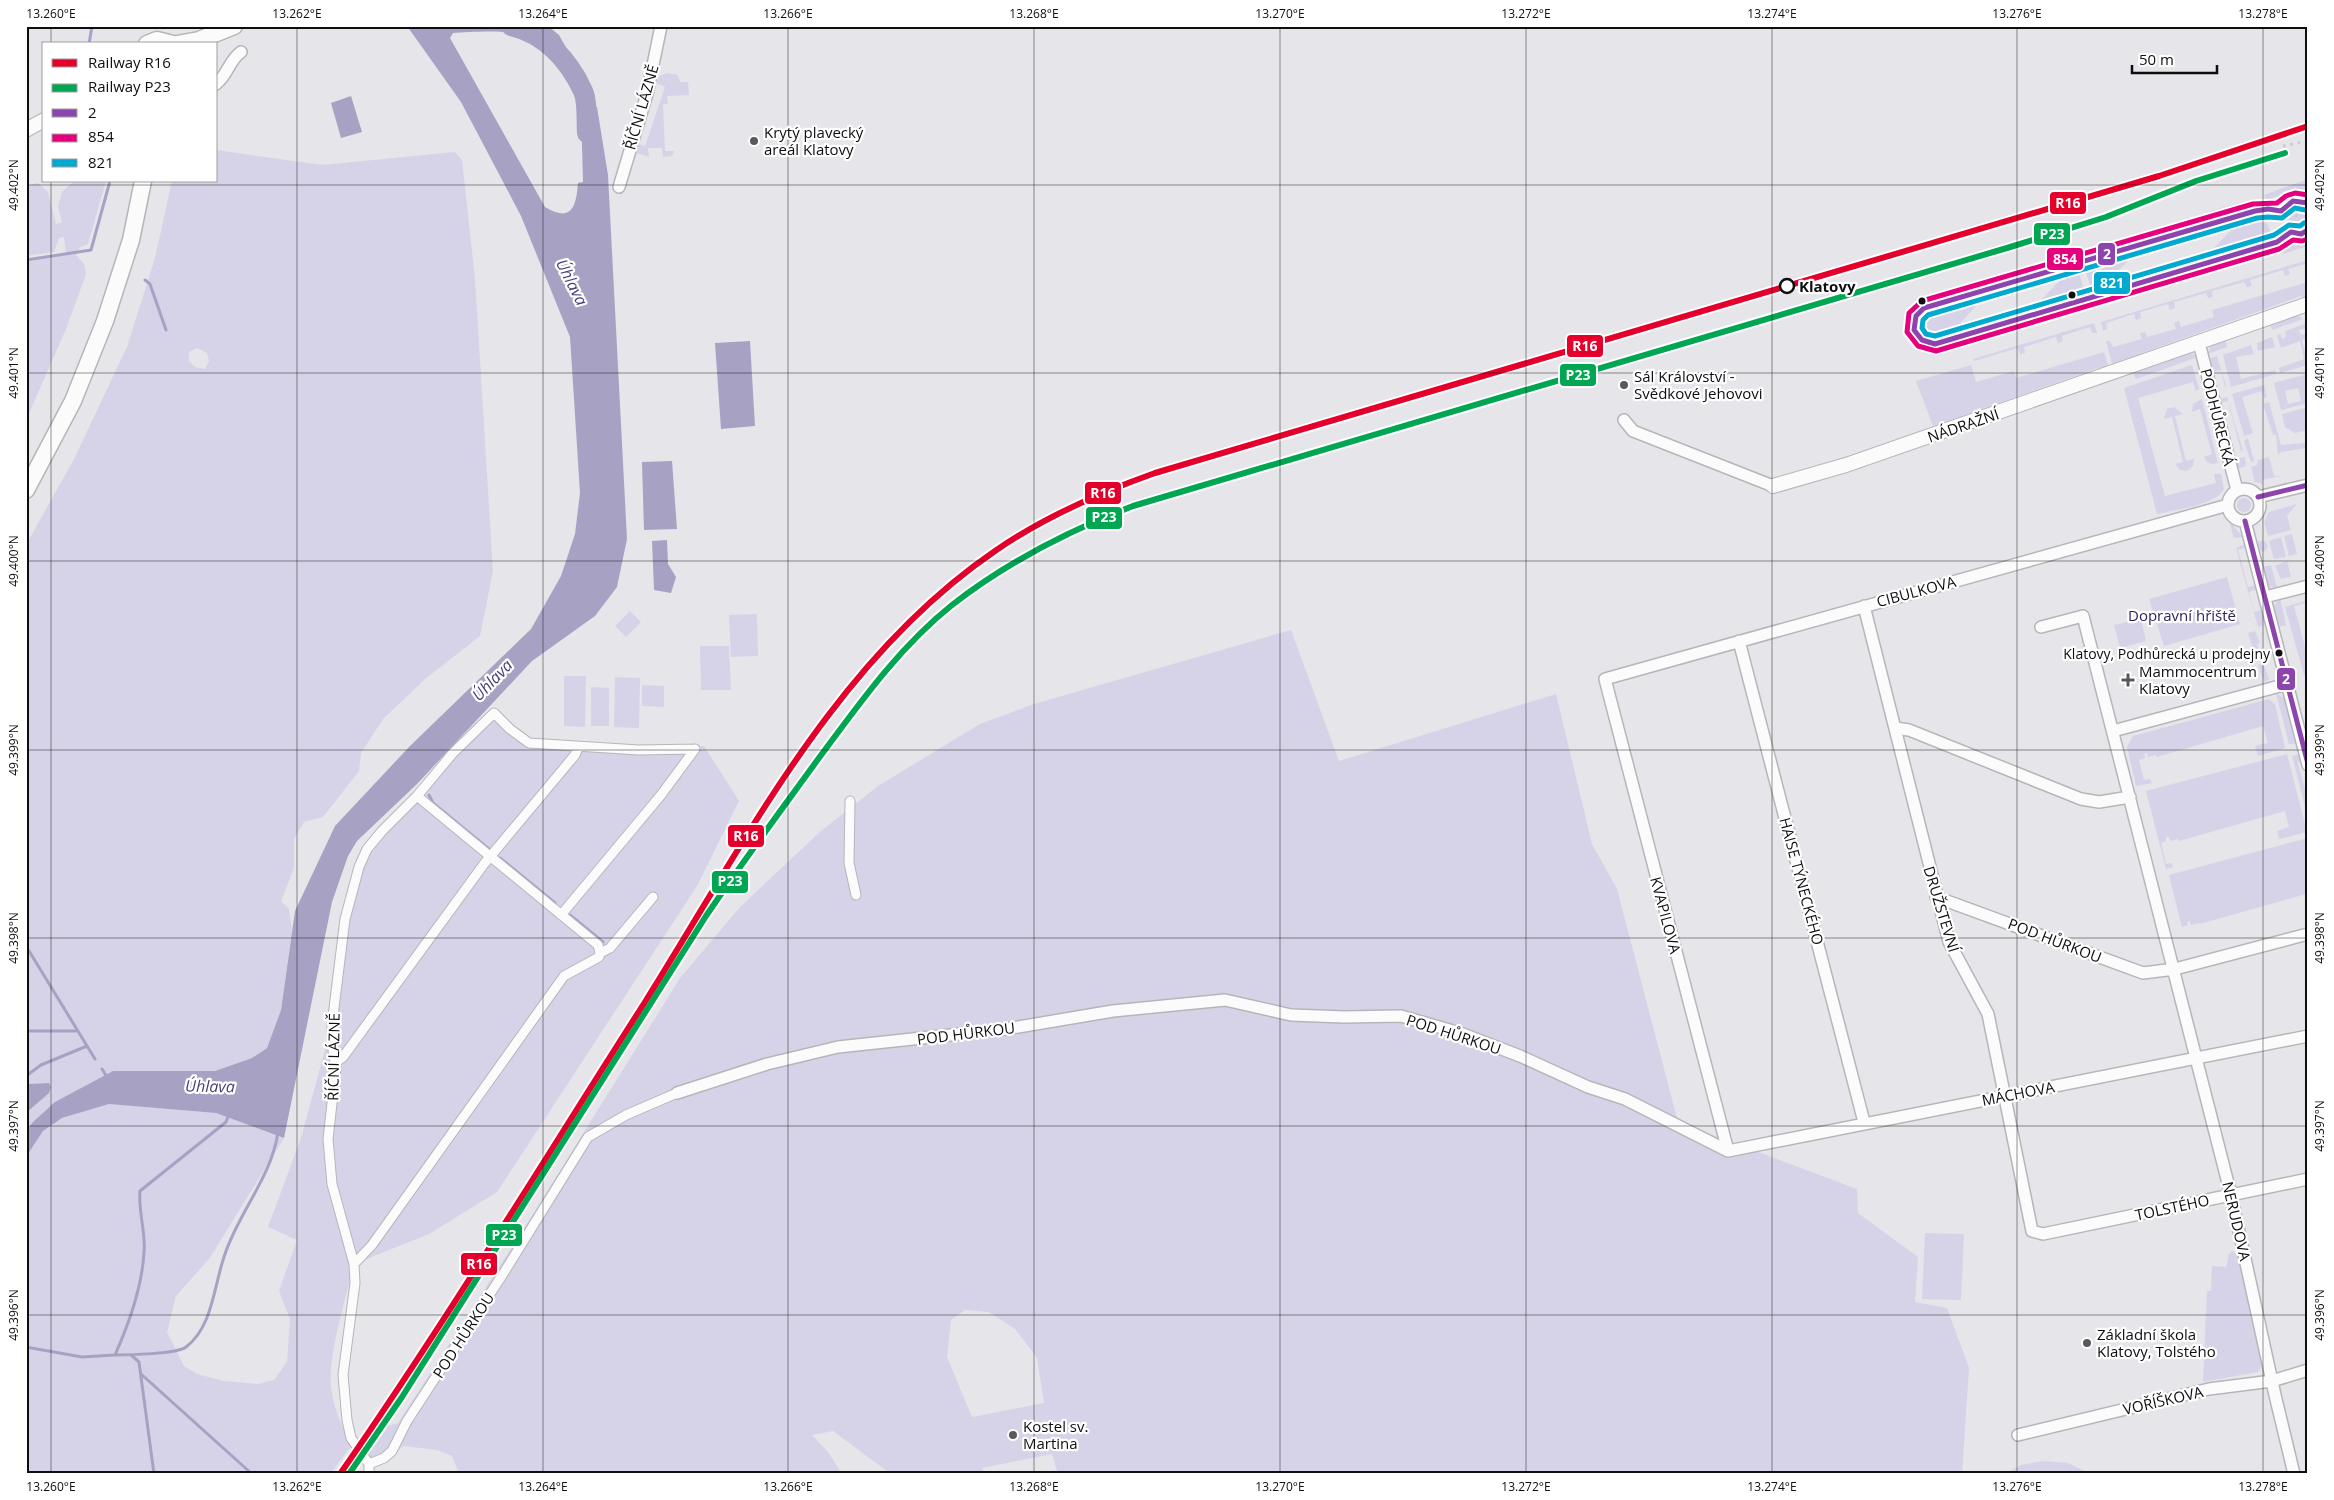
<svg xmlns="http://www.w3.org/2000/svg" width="2334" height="1500" font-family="'Open Sans',sans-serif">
<rect width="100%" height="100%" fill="#e5e5ea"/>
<path fill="#d6d3e8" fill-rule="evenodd" d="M668,73L678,75L680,82H688L689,95L667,96L668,104H663L665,151H674L672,156L663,157L662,148H648L649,157L637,153L636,143L645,146L665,87L656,83L659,76Z
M216,150L322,165L455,152L462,160L475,279L493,571L480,636L425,679L383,719L361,753L359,771L323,817L304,822L294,839V868L281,901L289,909L292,930L281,1010L267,1048L252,1058L215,1071H113L33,1122L26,1131V1113L36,1103L44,1083L26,1084V545L73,461L127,347L155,258L172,181H216ZM197,348L207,353L209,361L205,369L195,367L189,361V352Z
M2308,179V194L2292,192L2266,200L2264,195Z
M74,181H106L88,244L80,247L76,255L84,264L86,274L66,329L26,420V262L66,255L64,237L59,238L54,252L26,256V186L38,183L48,192L56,224L62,222L58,206L62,192Z
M2242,202L2243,207L2207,212Z
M2288 217a9 9 0 1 1 18 0a9 9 0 1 1-18 0Z
M2247,219L2248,222L2260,220L2266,222L2273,237L2211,254V251L2237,224Z
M2308,241V246L2282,254L2279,245Z
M2129,254L2131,258L2103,286L2092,291L2084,267Z
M2308,260V263L2288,269L2290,274L2285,276L2283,270L2250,280L2252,286L2247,287L2244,282L2212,291L2213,297L2208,298L2206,293L2174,302L2175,308L2170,310L2168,304L2140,312L2141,318L2136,320L2134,314L2106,323L2107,329L2103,331L2101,322Z
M2078,269L2085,293L2039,306V302L2064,276Z
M2308,282V298L2304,299L2301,296L2142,353V357L2128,362L2126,359L2112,364L2106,341H2110L2113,347L2142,339L2140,333L2145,332L2147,337L2176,329L2174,323L2179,321L2181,327L2214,317L2212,310Z
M1983,298L1955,329L1947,334L1930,338L1920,331L1919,321L1926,314Z
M2297,315L2303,319L2272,330L2270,324Z
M2094,323L2097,333H2092L2090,327L2062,336L2063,341L2058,343L2056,337L2024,347L2025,353L2020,354L2018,348L1974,361L1973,359Z
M2305,324L2306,328L2299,330L2301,335L2308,333V338L2302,340L2308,365L2280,373L2279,368L2304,359L2300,341L2281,348L2277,336L2280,334L2282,339L2286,337L2285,331Z
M2272,337L2275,347L2258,351L2257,343Z
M2225,340L2227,347L2208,354L2211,345Z
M2251,345L2254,354L2236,357L2241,379L2275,370L2276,374L2231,387L2223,355Z
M2104,352L2109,368H2098L1933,426L1916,381L1971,365L1976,382L2014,371L2016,378Z
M2189,352L2198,357L2136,379L2133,374Z
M2217,356L2226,385L2225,387L2221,370L2212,372L2209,359Z
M2192,365L2199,389L2196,391L2193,382L2138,398L2165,496L2216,483L2214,474H2221L2224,489C2216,505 2175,510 2157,514L2124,388Z
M2308,374V403L2281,410L2274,383ZM2298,388L2301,401L2288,404L2285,391Z
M2264,385L2267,397L2264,398L2262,391L2242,397L2253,433L2244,436L2232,394Z
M2227,397L2243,451H2241L2228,401L2220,403L2219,399Z
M2202,399L2218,463L2212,464L2207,462L2204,457L2212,454L2200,409L2192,412L2193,404Z
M2269,402L2281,445L2305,443L2306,448L2281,452L2278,455L2276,435H2273L2263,404Z
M2174,407L2183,414L2175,416L2186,461L2194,459L2193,466L2187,471L2180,470L2175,464L2183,462L2172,417L2164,419L2167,409Z
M2308,407V430L2295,433L2285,427L2282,414Z
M2248,438L2254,461L2251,462L2244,441Z
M2245,457L2246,466L2237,469L2235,459Z
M2269,457L2274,476H2280L2262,480L2263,484L2255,482L2251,467L2257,465L2258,460Z
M2237 505a7 7 0 1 1 14 0a7 7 0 1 1-14 0Z
M2297,504L2287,516L2291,530L2268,536L2264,522L2269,512Z
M2229,521L2243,537L2234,538Z
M2292,534L2297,554L2289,556L2284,536Z
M2281,537L2286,557L2274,559L2269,541Z
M2256.5 546a5.5 5.5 0 1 1 11 0a5.5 5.5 0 1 1-11 0Z
M2245,544L2246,547L2238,550L2248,587L2256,585L2257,589L2249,592L2254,612L2263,610V625L2258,627L2236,548Z
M2287,561L2291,577L2281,579L2275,566Z
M2271,565L2277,588L2269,586L2263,567Z
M2227,577L2240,624L2164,646L2149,599Z
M2280,598L2286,625L2278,627L2274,606Z
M2308,600V602L2294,606L2308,658V674L2304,675L2285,607Z
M630,611L641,622L626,637L615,626Z
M757,614L758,656L731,657L729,615Z
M2141,619L2146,641L2120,648L2114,625Z
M1291,630L1339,761L1556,694L1592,844L1617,889L1678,1122L1857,1189L1858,1213L1918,1257L1915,1302L1947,1308L1969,1368L1962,1474H1058L1052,1454L982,1468L985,1474H891L833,1431L812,1435L828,1452L842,1474H459L452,1456L437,1450L404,1446L383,1461L366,1455L384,1427L398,1423L528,1222L680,978L741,906L821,831L878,786L980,724L1034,704ZM965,1310L989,1312L1015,1329L1037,1358L1044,1403L972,1417L947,1357L951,1320Z
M2255,631L2260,643L2257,644L2259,650H2261L2263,658L2257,661L2248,633Z
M700,646H729L731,690H701Z
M2263,663L2269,679L2264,682L2258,665Z
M564,676H586L585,727L564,726Z
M615,677L640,678L639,728L614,727Z
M642,685L664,686V707L642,706Z
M591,687L609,688V726H591Z
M2276,693L2285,699L2295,744H2289Z
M2269,699L2275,704L2285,748L2258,756L2255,746L2268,743L2263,726L2157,757L2156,755L2148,757L2147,753L2144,754L2145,758L2139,760L2144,780L2150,779L2152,783L2136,786L2127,747L2133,736Z
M494,713L529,743L639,750L704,746L739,801L697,886L497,1192L429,1234L354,1264C346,1299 328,1353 331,1387C333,1407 342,1428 352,1445L330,1474H26V1157L43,1131L62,1118L109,1104L216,1113L284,1138L209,1259L176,1296L167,1332L184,1366L197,1374L224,1381L258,1384L274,1380L287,1362L290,1319L279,1291L297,1240L268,1227L301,1138L332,1024L345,919L367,849Z
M2287,754L2307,832L2279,839L2277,831L2289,827L2285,811L2179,841L2178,839L2170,841L2169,837H2166V841L2161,843L2166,864L2172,863L2173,867L2166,869L2146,791Z
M2299,754L2301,760L2298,763L2308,800V818L2292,756Z
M2308,838V898L2306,894L2200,924L2199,923L2191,925L2190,921L2187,922L2188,925L2182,927L2169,875Z
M1925,1233L1964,1234L1961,1300L1922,1299Z
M2232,1251L2240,1257L2262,1355V1365L2258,1372L2203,1382L2207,1291H2211L2212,1266L2226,1267L2229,1254Z
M2043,1461L2068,1463L2091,1474H2005L2021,1465Z"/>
<path fill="#a7a2c4" d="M407,26H548L559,35L575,63L564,72C557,63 550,52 542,44C524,27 476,32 453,33L450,38L545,207C572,223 576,207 578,183L583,182L581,108L597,107L608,175L627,539L617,587L595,616L532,661L417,784L357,841L348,856L332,902L284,1138L216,1113L109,1104L62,1118L43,1131L26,1157V1131L33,1122L55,1102L113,1071H215L252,1058L267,1048L281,1010L295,911L335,826L410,746L531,629L561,576L575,534L580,493L570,337L521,216L461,102Z
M351,96L362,132L341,138L331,103Z
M750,341L755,426L721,429L715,343Z
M672,461L677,529L644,530L642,462Z
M667,540L668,564L676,577L671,593L654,590L652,541Z
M49,1083L51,1087L49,1093L26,1113V1084Z"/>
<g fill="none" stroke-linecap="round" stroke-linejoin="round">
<path stroke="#a7a2c4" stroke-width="3" d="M89,44L92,26
M26,260L91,250L110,181
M145,280L150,284L166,330
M429,795L433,803L490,850
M500,858L555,903
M570,915L603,942
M26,946L95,1059
M26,1031H77
M102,1069L107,1077
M26,1076L41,1065L87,1046
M26,1347L82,1357L115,1355C129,1323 142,1288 144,1252C146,1232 138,1212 140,1191L226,1122L229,1114
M115,1355C128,1355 177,1354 186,1347C213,1327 214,1284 225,1254C239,1212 272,1176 278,1132
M131,1355L139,1362L154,1474
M141,1374L252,1474"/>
<path stroke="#a7a2c4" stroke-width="20" d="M511,26C545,34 569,60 583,91C588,102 586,121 587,133"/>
<defs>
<path id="pedestrian" d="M850,801L849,863L856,895
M561,915L661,795L695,749
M600,953L610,948L653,897
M336,1062L343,1057L484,864L575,755L578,748
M354,1264L372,1245L564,976L599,957L600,953L598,945L417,796
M369,1464L384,1458L392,1451L407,1421L503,1274L588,1137L626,1115L677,1093
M369,1474V1464L351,1438L347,1420L343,1375L355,1283L354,1264L332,1184L328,1139L336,1068L332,1044V1024L345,919L359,867L367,849L382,831L417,796L453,753L494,713L510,729L529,743L639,750L695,749"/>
<path id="minor" d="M216,84C228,75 229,60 241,52
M619,187L647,94L661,26
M2199,343L2237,490
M1624,420L1633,431L1773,486
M2228 505a16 16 0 1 1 32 0a16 16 0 1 1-32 0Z
M2258,497L2308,485
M2245,521L2308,765
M2265,597L2308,586
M1864,606L1949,942L1988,1014L2032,1231L2043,1234L2308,1179
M2041,627L2083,616L2231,1195L2275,1395L2294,1474
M1739,641L1864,1122
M1895,728L1909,730L2081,799L2099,802L2130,797
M2113,731L2287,684
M1936,897L2143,973L2175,969L2308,934
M677,1093L767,1064L838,1047L1006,1029L1113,1011L1225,1000L1291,1015L1344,1017L1401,1016L1460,1033L1520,1056L1588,1087L1625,1099L1728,1151
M1728,1151L1605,679L2228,505
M1728,1151L2308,1036
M2018,1435L2209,1389L2272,1381L2308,1370"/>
<path id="tertiary" d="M26,130L44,120
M1773,486L1846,465L2308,304"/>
<path id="secondary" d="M147,44L157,40L173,44
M177,44L199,40L234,26
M26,490L73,401L105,321L131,240L143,181"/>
</defs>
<use href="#pedestrian" stroke="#b6b6ba" stroke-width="11"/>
<use href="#minor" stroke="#b6b6ba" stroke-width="14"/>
<use href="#tertiary" stroke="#b6b6ba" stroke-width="16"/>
<use href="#secondary" stroke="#b6b6ba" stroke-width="19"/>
<use href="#pedestrian" stroke="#fbfbfc" stroke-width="9"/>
<use href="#minor" stroke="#fbfbfc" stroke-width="11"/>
<use href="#tertiary" stroke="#fbfbfc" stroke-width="14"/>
<use href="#secondary" stroke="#fbfbfc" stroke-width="16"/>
<path stroke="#ccc" stroke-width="3" stroke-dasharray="2.5 5" stroke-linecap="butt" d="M2283,146L2308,141
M2295,215L2299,218"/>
<defs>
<path id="bus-1" d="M2308,203L2293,201L2281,211L2268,209L2255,211L1924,308L1916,316L1914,330L1922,340L1935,344L2277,242L2291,232L2301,234L2308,230
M2258,497L2308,485
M2245,521L2308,764"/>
<path id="bus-2" d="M2308,195L2295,193L2286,196L2277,203L2253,204L1922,301L1909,313L1907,332L1918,346L1936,351L2279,249L2293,240L2302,241L2308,239"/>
<path id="bus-3" d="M2304,223L2300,226L2289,225L2274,235L1935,336L1926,334L1922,328L1923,320L1928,315L2257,218L2268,217L2282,218L2295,208L2305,210"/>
</defs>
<use href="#bus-1" stroke="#fff" stroke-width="9"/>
<use href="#bus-2" stroke="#fff" stroke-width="9"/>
<use href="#bus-3" stroke="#fff" stroke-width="9"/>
<use href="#bus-1" stroke="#8e44ad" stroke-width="5"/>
<use href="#bus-2" stroke="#e5007d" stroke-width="5"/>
<use href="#bus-3" stroke="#00a9ce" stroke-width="5"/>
<defs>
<path id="rail-1" d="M340,1474C447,1320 544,1160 645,1002C745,843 835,660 995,551C1044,517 1099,493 1155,473L2159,176L2308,126"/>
<path id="rail-2" d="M349,1474L402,1397L706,916C741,864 779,813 816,762C857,707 897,649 952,605C1007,562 1068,531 1133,506L2007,248L2106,217L2196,181L2285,153"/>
</defs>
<use href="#rail-1" stroke="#fff" stroke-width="10"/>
<use href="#rail-2" stroke="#fff" stroke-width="10"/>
<use href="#rail-1" stroke="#e4002b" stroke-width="6"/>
<use href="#rail-2" stroke="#00a651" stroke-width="6"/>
</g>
<path fill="none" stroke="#0e0d10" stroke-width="1" stroke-opacity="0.45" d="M51,26V44M297,26V1474M543,26V1474M788,26V1474M1034,26V1474M1280,26V1474M1526,26V1474M1772,26V1474M2017,26V1474M2263,26V1474M51,181V1474M26,185H2308M26,373H2308M26,561H2308M26,750H2308M26,938H2308M26,1126H2308M26,1315H2308"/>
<g fill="#59595c" stroke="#fff" stroke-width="2">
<circle cx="754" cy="141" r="5"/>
<circle cx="1624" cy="385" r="5"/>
<path d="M2125.5 672.5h5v5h5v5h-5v5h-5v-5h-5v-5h5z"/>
<circle cx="2087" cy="1343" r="5"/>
<circle cx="1013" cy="1435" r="5"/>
</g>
<circle fill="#fff" stroke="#0e0d10" stroke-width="2.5" cx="1787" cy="286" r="7"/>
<g fill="#0e0d10" stroke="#fff" stroke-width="2">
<circle cx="2072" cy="295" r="4.5"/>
<circle cx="1922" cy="301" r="4.5"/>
<circle cx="2279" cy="653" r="4.5"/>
</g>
<g text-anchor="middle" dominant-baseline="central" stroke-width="4.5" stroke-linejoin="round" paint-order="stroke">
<g font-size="14" fill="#0e0d10" stroke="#fff" text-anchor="end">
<text x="2270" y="653">Klatovy, Podhůrecká u prodejny</text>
</g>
<g font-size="15" fill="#0e0d10" stroke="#fff">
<text transform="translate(641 107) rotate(-74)">ŘÍČNÍ LÁZNĚ</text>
<text transform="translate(2218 417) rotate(76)">PODHŮRECKÁ</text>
<text transform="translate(1963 425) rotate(-19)">NÁDRAŽNÍ</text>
<text transform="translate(1916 591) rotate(-15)">CIBULKOVA</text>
<text transform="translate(1802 881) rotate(75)">HAISE TÝNECKÉHO</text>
<text transform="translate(1942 909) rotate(73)">DRUŽSTEVNÍ</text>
<text transform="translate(1666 915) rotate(75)">KVAPILOVA</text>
<text transform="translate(2055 940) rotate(21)">POD HŮRKOU</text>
<text transform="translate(966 1033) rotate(-7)">POD HŮRKOU</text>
<text transform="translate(1454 1034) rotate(18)">POD HŮRKOU</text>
<text transform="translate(333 1057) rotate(-89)">ŘÍČNÍ LÁZNĚ</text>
<text transform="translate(2018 1093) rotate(-11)">MÁCHOVA</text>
<text transform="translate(2172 1207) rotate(-12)">TOLSTÉHO</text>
<text transform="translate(2237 1221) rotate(77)">NERUDOVA</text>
<text transform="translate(463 1335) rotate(-57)">POD HŮRKOU</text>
<text transform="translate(2163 1400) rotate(-13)">VOŘÍŠKOVA</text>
</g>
<g font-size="15" fill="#0e0d10" stroke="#fff" text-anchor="start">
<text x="764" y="132">Krytý plavecký<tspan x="764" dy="17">areál Klatovy</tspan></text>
<text x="1634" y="376">Sál Království -<tspan x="1634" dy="17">Svědkové Jehovovi</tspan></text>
<text x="2139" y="671">Mammocentrum<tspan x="2139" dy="17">Klatovy</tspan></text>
<text x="2097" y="1334">Základní škola<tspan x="2097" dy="17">Klatovy, Tolstého</tspan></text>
<text x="1023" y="1426">Kostel sv.<tspan x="1023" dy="17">Martina</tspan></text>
</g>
<g font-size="15" font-weight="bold" fill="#0e0d10" stroke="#fff" text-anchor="start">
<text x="1799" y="286">Klatovy</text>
</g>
<g font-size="15" fill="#33235c" stroke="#fff">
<text x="2182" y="615">Dopravní hřiště</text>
</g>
<g font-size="16" font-style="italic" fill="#4a3c77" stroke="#fff">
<text transform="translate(572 282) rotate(63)">Úhlava</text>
<text transform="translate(492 680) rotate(-46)">Úhlava</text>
<text transform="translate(210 1086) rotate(1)">Úhlava</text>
</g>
</g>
<g stroke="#fff" stroke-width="2">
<rect x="2049" y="191" width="38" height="24" rx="5" fill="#e4002b"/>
<rect x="2033" y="222" width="38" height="24" rx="5" fill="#00a651"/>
<rect x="2097" y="242" width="19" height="24" rx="5" fill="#8e44ad"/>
<rect x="2046" y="247" width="38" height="24" rx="5" fill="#e5007d"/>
<rect x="2093" y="271" width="38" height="24" rx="5" fill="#00a9ce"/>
<rect x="1566" y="334" width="38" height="24" rx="5" fill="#e4002b"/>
<rect x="1559" y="363" width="38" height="24" rx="5" fill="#00a651"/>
<rect x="1084" y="481" width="38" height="24" rx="5" fill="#e4002b"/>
<rect x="1085" y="506" width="38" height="24" rx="5" fill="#00a651"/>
<rect x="2276" y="667" width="20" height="24" rx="5" fill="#8e44ad"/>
<rect x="727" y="824" width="38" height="24" rx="5" fill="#e4002b"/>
<rect x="711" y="870" width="38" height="24" rx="5" fill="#00a651"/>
<rect x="485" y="1223" width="38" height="24" rx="5" fill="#00a651"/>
<rect x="460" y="1252" width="38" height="24" rx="5" fill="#e4002b"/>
</g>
<g font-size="14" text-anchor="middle" font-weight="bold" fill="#fff">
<text x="2068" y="208">R16</text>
<text x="2052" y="239">P23</text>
<text x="2107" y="259">2</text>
<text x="2065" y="264">854</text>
<text x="2112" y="288">821</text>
<text x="1585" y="351">R16</text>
<text x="1578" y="380">P23</text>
<text x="1103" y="498">R16</text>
<text x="1104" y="522">P23</text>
<text x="2286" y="684">2</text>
<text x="746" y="841">R16</text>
<text x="730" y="886">P23</text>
<text x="504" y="1240">P23</text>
<text x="479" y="1269">R16</text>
</g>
<rect width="2334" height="1500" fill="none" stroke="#ffffff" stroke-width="55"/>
<rect x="42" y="42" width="175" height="140" fill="#ffffff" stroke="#9f9e9f"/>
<rect x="52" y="59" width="25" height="8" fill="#e4002b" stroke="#9f9e9f"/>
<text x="88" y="68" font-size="15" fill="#0e0d10">Railway R16</text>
<rect x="52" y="84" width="25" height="8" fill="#00a651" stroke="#9f9e9f"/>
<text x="88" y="92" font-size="15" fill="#0e0d10">Railway P23</text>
<rect x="52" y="109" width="25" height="8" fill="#8e44ad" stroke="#9f9e9f"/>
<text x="88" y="118" font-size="15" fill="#0e0d10">2</text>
<rect x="52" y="134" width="25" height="8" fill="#e5007d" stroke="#9f9e9f"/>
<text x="88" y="142" font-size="15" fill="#0e0d10">854</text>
<rect x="52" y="159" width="25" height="8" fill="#00a9ce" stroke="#9f9e9f"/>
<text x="88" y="168" font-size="15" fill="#0e0d10">821</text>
<path d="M2132 65v8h85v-8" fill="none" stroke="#0e0d10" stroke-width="2.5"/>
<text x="2139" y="65" font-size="15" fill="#0e0d10" stroke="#ffffff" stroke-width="4" paint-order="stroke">50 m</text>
<rect x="28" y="28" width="2278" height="1444" fill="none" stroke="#0e0d10" stroke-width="2"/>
<g font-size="12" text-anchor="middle" fill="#0e0d10">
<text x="51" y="18">13.260°E</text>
<text x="297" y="18">13.262°E</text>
<text x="543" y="18">13.264°E</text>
<text x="788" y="18">13.266°E</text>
<text x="1034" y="18">13.268°E</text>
<text x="1280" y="18">13.270°E</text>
<text x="1526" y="18">13.272°E</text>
<text x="1772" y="18">13.274°E</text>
<text x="2017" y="18">13.276°E</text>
<text x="2263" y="18">13.278°E</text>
<text transform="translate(14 185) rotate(-90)" y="4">49.402°N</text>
<text transform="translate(2320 185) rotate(-90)" y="4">49.402°N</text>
<text transform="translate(14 373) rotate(-90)" y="4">49.401°N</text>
<text transform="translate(2320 373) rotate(-90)" y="4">49.401°N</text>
<text transform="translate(14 561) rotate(-90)" y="4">49.400°N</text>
<text transform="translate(2320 561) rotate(-90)" y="4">49.400°N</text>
<text transform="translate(14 750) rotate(-90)" y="4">49.399°N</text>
<text transform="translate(2320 750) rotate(-90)" y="4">49.399°N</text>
<text transform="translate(14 938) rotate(-90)" y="4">49.398°N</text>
<text transform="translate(2320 938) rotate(-90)" y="4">49.398°N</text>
<text transform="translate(14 1126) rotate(-90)" y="4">49.397°N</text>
<text transform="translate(2320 1126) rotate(-90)" y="4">49.397°N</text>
<text transform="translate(14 1315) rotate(-90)" y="4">49.396°N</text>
<text transform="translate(2320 1315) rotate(-90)" y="4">49.396°N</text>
<text x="51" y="1491">13.260°E</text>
<text x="297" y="1491">13.262°E</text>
<text x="543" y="1491">13.264°E</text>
<text x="788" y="1491">13.266°E</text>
<text x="1034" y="1491">13.268°E</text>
<text x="1280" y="1491">13.270°E</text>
<text x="1526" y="1491">13.272°E</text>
<text x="1772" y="1491">13.274°E</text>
<text x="2017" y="1491">13.276°E</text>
<text x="2263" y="1491">13.278°E</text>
</g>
</svg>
